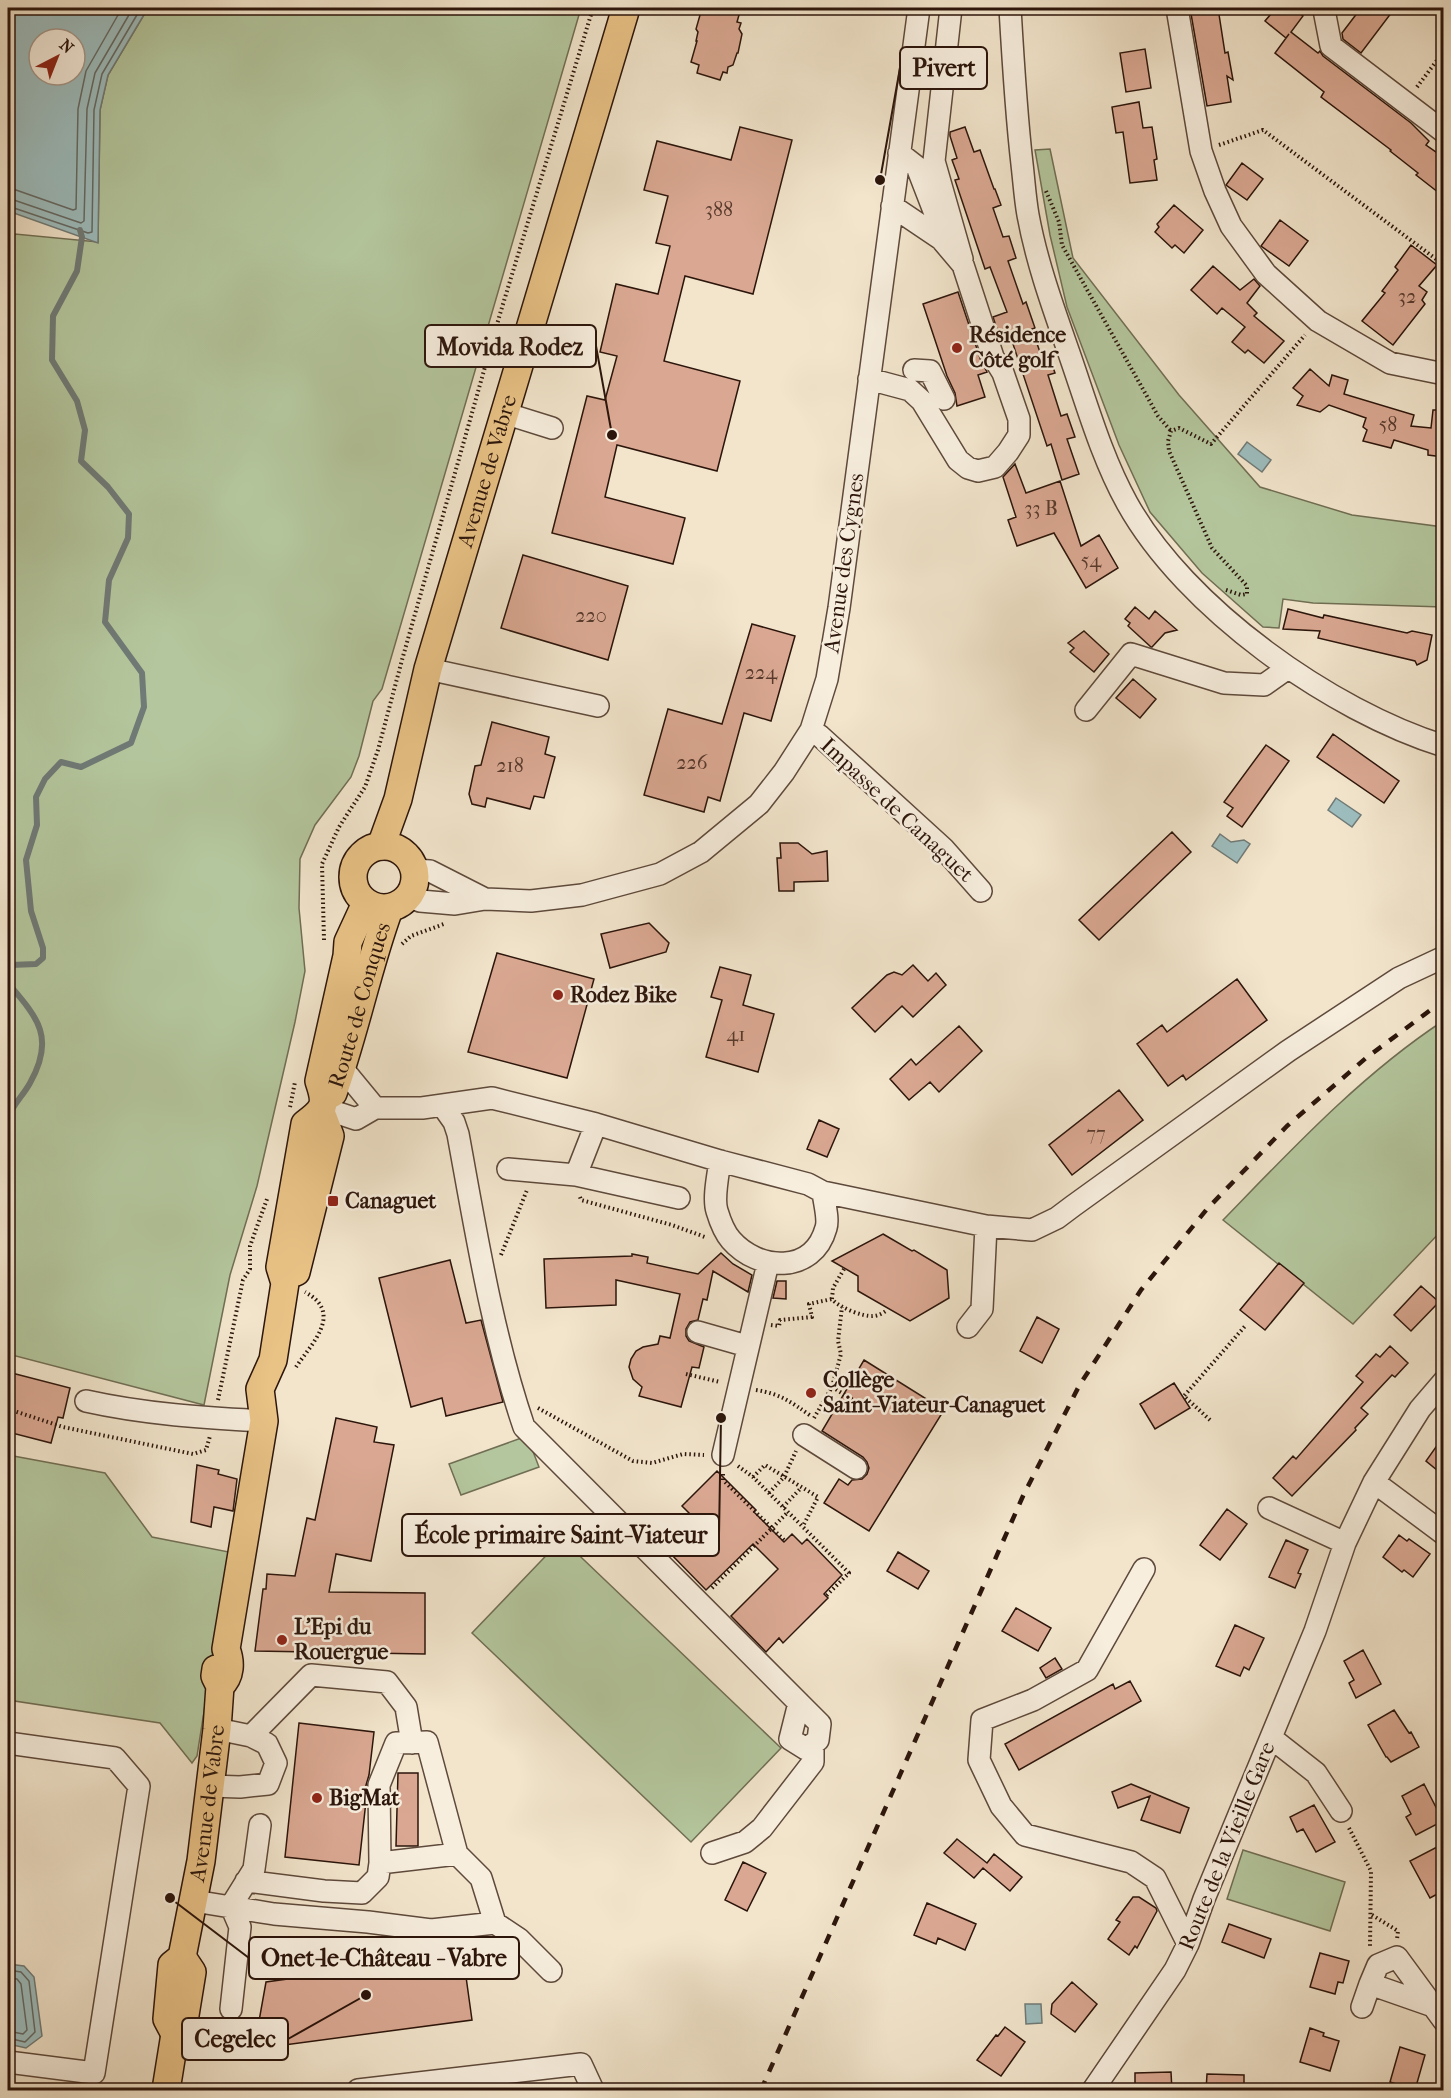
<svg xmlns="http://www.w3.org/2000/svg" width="1451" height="2098" font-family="'IM FELL French Canon',serif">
<rect width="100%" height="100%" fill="#f2e5cc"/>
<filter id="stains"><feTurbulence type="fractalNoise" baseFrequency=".00333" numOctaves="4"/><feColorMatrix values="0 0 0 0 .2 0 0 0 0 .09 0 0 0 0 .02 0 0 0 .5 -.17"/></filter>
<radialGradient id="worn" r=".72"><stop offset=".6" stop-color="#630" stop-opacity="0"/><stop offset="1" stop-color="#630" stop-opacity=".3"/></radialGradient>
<path fill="#b4c69d" stroke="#706e54" stroke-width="1.5" d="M148,8H581L382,689L373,701L359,756L351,777L315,825L300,859L299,908L305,971L295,1022L257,1186L230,1275L204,1405L8,1354V256L15,234L98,242L100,110L108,75Z
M1050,149L1073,258L1179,395L1260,487L1352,515L1443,527V607L1313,603L1283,599L1279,628L1263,627L1202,573L1150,512L1119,445L1067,307L1050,235L1035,150Z
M1443,1021V1229L1353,1324L1223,1220C1292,1149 1361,1075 1443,1021Z
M527,1436L539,1467L461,1495L449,1464Z
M8,1455L105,1473L152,1537L229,1552L197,1756L192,1763L160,1723L8,1700Z
M562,1539L781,1748L691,1842L472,1633Z
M1243,1850L1345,1882L1330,1931L1227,1899Z"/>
<path fill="#9dbdbe" stroke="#707a76" stroke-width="1.5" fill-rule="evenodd" d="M9,8H148L108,75L100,110L98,243L8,211ZM39,39H75V75H39Z
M1247,442L1271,460L1262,472L1238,454Z
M1336,798L1361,815L1352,827L1328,810Z
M1220,834L1231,842L1244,840L1250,844L1237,863L1212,846Z
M8,1964L24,1966L34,1977L42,2036L26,2048L8,2044Z
M1025,2004H1041L1042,2023L1026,2024Z"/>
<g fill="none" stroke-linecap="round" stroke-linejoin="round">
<path stroke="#646964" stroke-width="1.5" d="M8,189L16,190L73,210L76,209L78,109L86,71L122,8
M8,198L81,223L84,221L87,109L95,73L133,8
M8,206L88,233L92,232L94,110L102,74L141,8
M8,1970L21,1972L29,1981L35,2032L25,2042L8,2038
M8,1978L17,1979L21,1984L27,2030L23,2034L8,2031"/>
<path stroke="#707a76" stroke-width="6" d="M8,971L11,965L36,964L43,958V948L31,911L26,860L37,825L36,797L45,779L61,762L81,767L131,743L144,707L142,673L105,622L109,580L128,538L129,514L108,487L81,461L85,430L77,401L52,360L53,316L77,271L82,237L80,230
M8,983C37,1017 56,1037 30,1083C23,1096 12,1105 8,1119"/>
</g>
<path fill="#daa892" stroke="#2c150b" stroke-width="1.5" d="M702,8H741L737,22L741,23L739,29L742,34L738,53H737L733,65L728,67L727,73L723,72L720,80L697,73L699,65L691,62L697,41H696L698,32L696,29Z
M1190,8H1218L1225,53L1228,52L1233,80L1227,76L1231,102L1207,106Z
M1276,8H1293L1303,16L1291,32L1318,53L1320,51L1323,56L1411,123L1429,141L1426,145L1443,157V196L1416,175L1418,173L1390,151L1391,150L1321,97L1324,92L1275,53L1289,34L1286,38L1265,21Z
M1361,8H1395L1361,53L1343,39L1342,33Z
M1145,49L1151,88L1126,92L1120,53Z
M1139,102L1143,128L1152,127L1157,159L1154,160L1157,180L1130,183L1123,132L1116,133L1112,107Z
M740,127L792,140L753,294L685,276L664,361L740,381L717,471L617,445L605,497L685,518L673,564L552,533L587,396L605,400L617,356L600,352L616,284L658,294L670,246L656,243L668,196L644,190L657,141L731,160Z
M965,127L974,152L980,150L994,189H995L1001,205L993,208L1003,237L1009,236L1016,258L1008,261L1023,304L1026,302L1035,328L1032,329L1042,358L1049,356L1055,373L1048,375L1061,416L1067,414L1075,437L1067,439L1079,474L1062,480L1051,444L1047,446L1010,335L1000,338L993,317L1007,312L990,267L985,269L955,180L959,179L952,160L957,158L950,136V132Z
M1242,163L1263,179L1247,200L1226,185Z
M1174,205L1203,230L1184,253L1175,245L1172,248L1155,232L1159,227L1157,224Z
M1280,220L1308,241L1289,266L1261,246Z
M1411,245L1437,265L1419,286L1427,292L1422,300L1425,304L1393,345L1362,321L1385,293L1382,291L1398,270L1395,267Z
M1213,266L1240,290L1254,279L1260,286L1247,303L1257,313L1254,316L1284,341L1264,363L1248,350L1245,353L1232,342L1245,327L1222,308L1217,314L1191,290Z
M958,292L981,361L987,372L978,375L985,397L957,406L955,393L947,376L923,304Z
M1310,369L1329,386L1332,375L1348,380L1344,394L1414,415L1411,426L1431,428L1433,410H1443V457L1428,455V450L1394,440L1391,448L1363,441L1367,430L1363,427L1366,418L1329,405L1320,412L1297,405L1303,396L1293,388Z
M1015,464L1026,493L1060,481L1081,546L1099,535L1118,568L1086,588L1054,533L1017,546L1008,520L1016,517L1003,477Z
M523,555L628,586L608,660L501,628Z
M1135,607L1149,619L1155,611L1177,630L1165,633L1152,647H1151L1128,626L1130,623L1125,619Z
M1288,609L1323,618L1324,615L1407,633L1412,631L1432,635L1427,660L1417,665L1415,661L1318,638L1320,631L1283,629Z
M752,624L795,636L771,721L744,713L720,801L708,797L704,812L644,795L668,709L722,724Z
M1084,631L1109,654L1094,672L1070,652L1074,648L1068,643Z
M1133,679L1156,699L1140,718L1116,698Z
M492,722L549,737L545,754L555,757L544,798L534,796L530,809L487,798L485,807L472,804L469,794L475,766L481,765Z
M1333,734L1399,781L1384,803L1317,757Z
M1266,745L1289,761L1242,827L1227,816L1233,808L1224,802Z
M1172,832L1191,852L1099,940L1079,920Z
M780,843H798L812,854L827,851L828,881L794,882V891H779L777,858H781Z
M649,923L669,943L666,952L610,968L601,934Z
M497,953L594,979L567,1078L468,1052Z
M913,965L928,981L936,973L946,985L913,1017L902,1006L875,1032L852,1008L887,975L894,972L902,975Z
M720,967L751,975L743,1005L774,1014L758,1072L706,1057L722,1000L711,997Z
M1237,979L1267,1020L1186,1080L1183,1075L1168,1086L1137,1044L1162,1025L1167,1032Z
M959,1026L982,1051L939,1092L930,1082L909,1100L890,1079L911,1059L916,1065Z
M1119,1090L1143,1120L1072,1175L1049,1145Z
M819,1120L839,1129L827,1157L807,1149Z
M883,1234L912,1251L914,1250L947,1270L949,1298L910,1321L858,1291V1276L832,1261Z
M721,1253L733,1264L752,1275L748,1292L713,1271L707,1300L703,1299L698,1320L690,1322L686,1329V1336L689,1341L704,1347L699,1368L692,1367L681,1407L639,1396L642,1387L633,1379L629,1367L631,1359L636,1351L643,1347L658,1344L660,1336L670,1338L680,1294L616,1280V1305L546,1308L544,1259L632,1256V1254L648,1257L647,1263L698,1274Z
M450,1260L466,1323L481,1320L503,1402L446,1416L442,1398L411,1407L379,1278Z
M1279,1263L1304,1283L1265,1330L1240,1310Z
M777,1281H786V1299L773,1298Z
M1421,1286L1439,1302L1411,1331L1394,1315Z
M1037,1317L1059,1329L1042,1363L1020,1351Z
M1390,1346L1408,1363L1395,1377L1392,1375L1361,1408L1368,1414L1355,1428L1356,1430L1292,1496L1273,1478L1293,1456L1296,1459L1363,1382L1356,1376L1376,1354L1380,1357Z
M864,1360L944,1410L869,1531L824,1503L839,1479L848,1485L852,1480L862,1479L867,1474L869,1468L867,1462L863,1457L822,1431Z
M8,1372L70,1388L63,1418L58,1417L51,1443L8,1432Z
M1174,1383L1190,1408L1155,1429L1140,1404Z
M336,1418L377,1427L374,1442L394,1445L371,1561L336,1554L329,1592L425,1593V1654L255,1651L263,1589H266L267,1574L295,1576L307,1518L315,1520Z
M1443,1437V1475L1426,1461Z
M197,1465L219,1470L218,1474L237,1479L233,1511L214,1507L211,1527L191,1522Z
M717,1471L756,1510L754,1512L784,1542L792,1534L802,1544L807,1539L842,1575L824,1594L828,1598L783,1643L779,1638L766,1652L731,1616L778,1569L753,1544L706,1590L668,1551L698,1522L682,1506Z
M1227,1509L1247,1524L1220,1560L1200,1545Z
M1399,1535L1407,1541L1409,1539L1430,1554L1413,1577L1404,1570L1402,1572L1383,1557Z
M1286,1540L1308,1550L1298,1573L1301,1574L1295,1588L1269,1577Z
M898,1552L929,1571L918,1589L887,1571Z
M1016,1608L1051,1628L1038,1651L1002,1631Z
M1235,1625L1264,1638L1249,1670L1244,1667L1240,1676L1216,1666Z
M1363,1650L1381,1684L1356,1698L1349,1683L1354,1680L1344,1661Z
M1055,1658L1062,1669L1046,1678L1040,1668Z
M1130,1681L1141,1701L1019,1770L1005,1744L1113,1684L1115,1689Z
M1394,1710L1409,1733L1411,1732L1419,1747L1391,1762L1387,1757H1386L1368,1725Z
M299,1723L374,1732L369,1775L366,1785V1801L359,1865L285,1857Z
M398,1773H418V1846H396Z
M1131,1784L1189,1808L1180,1833L1141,1820L1150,1796L1118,1808L1112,1792Z
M1424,1784L1443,1821L1416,1835L1406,1817L1411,1814L1402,1796Z
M1314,1805L1335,1842L1316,1852L1303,1829L1297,1832L1290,1817Z
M957,1839L987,1863L994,1854L1022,1877L1010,1891L983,1868L974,1878L944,1853Z
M1437,1847L1443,1859V1891L1430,1898L1410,1861Z
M743,1862L766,1873L747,1911L725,1900Z
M1133,1897H1139L1156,1908L1157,1911L1137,1948L1135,1946L1129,1955L1108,1939L1120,1922L1116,1920Z
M927,1903L976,1924L965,1950L938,1938L936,1944L914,1935Z
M1229,1924L1271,1939L1264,1958L1222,1942Z
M1320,1953L1349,1961L1343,1983L1338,1982L1335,1994L1310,1987Z
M463,1955L472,2020L254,2049L266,1982Z
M1072,1982L1097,2004L1075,2032L1051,2014L1052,2004Z
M1005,2027L1025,2042L1001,2076L977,2060L996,2035L998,2036Z
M1310,2028L1324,2033L1323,2036L1339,2041L1330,2071L1300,2062Z
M1400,2047L1425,2055L1415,2090L1390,2082Z
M1171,2072L1172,2091H1135V2073Z
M1207,2074L1244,2075V2091H1206Z"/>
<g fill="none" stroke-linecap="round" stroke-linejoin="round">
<defs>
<path id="minor" d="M951,8L934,161L962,259
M1010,8C1013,60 1016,112 1022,164C1024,181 1025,198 1028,215C1037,264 1054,310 1070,356C1087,405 1102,458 1127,503C1185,608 1331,711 1444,746
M1177,8L1201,151L1215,191L1231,226L1266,274L1318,321L1390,363L1444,374
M1326,8L1324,10L1331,46L1444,132
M899,153L917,167L939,224L940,235
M914,370L930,371L944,399
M869,379L910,390L922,401L958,460L968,468L978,471L995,467L1008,452L1019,435V419L1003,373L993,357L963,265L941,239L892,206
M504,413L552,428
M428,669L598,706
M1086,710L1131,654L1224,683L1264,685L1288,668
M811,730L820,736L943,848L981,891
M414,870L430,871L485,899
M409,896L420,901L455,904L485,899L531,901L582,895L660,874L701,852L759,804L784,772L811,730L827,679L839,608L919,8
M442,1105L454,1122L458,1134C476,1232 492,1333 524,1427L799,1703L820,1724L818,1740L806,1749L790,1739L799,1703
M323,1108L356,1119L375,1108L342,1068
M375,1108H422L492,1098L596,1124L720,1161L808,1184L823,1192C824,1202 829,1219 826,1228C813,1275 758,1271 731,1240C724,1232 720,1221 717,1211C713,1199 718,1175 720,1161
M508,1169L576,1175L679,1198
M576,1175L596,1124
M823,1192L986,1226L1032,1230L1057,1218L1073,1206L1288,1051L1399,978L1444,957
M968,1327L982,1309L986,1226
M698,1332L747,1346
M86,1401C144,1414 205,1418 264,1421
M804,1435L856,1468
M723,1455L768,1263
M1374,1482L1444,1534
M1269,1508L1345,1543
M1144,1569L1087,1670L1033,1700L982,1720L979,1760L1001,1806L1025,1835L1131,1862L1155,1878L1188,1944
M251,1736L311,1675L387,1682L406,1707L412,1743
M1271,1740L1279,1744L1316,1773L1341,1811
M8,1743L115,1758L139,1786L94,2073L8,2062
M210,1786L240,1787L268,1784L276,1763L267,1744L251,1736L217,1729
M712,1853L745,1842L762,1828L813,1762V1745
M380,1863L379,1785L396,1743L427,1742L457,1854
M194,1901L274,1914L368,1922L431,1930L495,1923L481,1878L457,1854L380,1863L378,1877L362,1893L324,1891L246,1881
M495,1923L519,1939L551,1971
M1433,2006L1397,1957L1378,1965L1370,1984L1433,2006L1444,2021
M1362,2007L1370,1984
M231,2009L240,1927L231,1906L254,1869L260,1825
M358,2090L581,2064L593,2090
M1093,2090L1175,1970L1188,1944L1204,1899L1315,1631L1345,1543L1374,1482L1420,1409L1444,1381"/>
<g id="major">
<circle cx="384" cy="877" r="31"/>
<path id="s1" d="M381,846L398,799L428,669L626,8"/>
<path id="s2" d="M324,1098L333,1093C355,1032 367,969 389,909"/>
<path d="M296,1272L330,1136L321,1112"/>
<path d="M220,1686C231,1676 231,1662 226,1649L264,1421L260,1389L273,1360L285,1283L280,1267L305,1124C325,1109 327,1105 319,1081L347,956L348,942L366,903"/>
<path id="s3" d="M175,2034L167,2019L172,1965L182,1957L201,1861L217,1729L220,1686L215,1676L216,1669"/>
<path d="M166,2090L175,2034L184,2021L192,1972L182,1957"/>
</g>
</defs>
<use href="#minor" stroke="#5e493b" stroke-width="24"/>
<use href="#major" stroke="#2c150b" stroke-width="30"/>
<path stroke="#2c150b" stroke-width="4" stroke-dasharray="1.5 3" stroke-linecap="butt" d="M1417,87L1444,51
M1219,145L1263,130L1444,265
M1046,191L1059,222L1062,245L1158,416L1171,431
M1226,590L1241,595L1247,594V586L1212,548L1169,451L1168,441L1171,431L1179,428L1211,444L1305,335
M324,940L322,864L339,827L365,787L378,750L402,660L500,314L593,8
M402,944L411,936L444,924
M290,1107L295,1082
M580,1197L581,1200L672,1225L705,1237
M501,1255L527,1190
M844,1269L833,1288L832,1299C838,1307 863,1317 873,1316C878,1316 883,1313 887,1310
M771,1325L779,1326L780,1320L812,1317L809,1304L832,1299
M296,1367C312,1343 344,1313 305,1292
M686,1374L720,1382
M832,1387L866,1408
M756,1390C781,1394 791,1402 811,1416
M218,1400L243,1280L250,1269V1246L267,1199
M538,1408L633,1461L652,1463L683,1454L704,1455
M8,1409L63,1427L193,1454L206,1450L210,1436
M814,1418L832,1387L841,1354L838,1341L842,1307
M1210,1420L1184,1396L1246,1325
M738,1466L753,1477L849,1573L826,1596
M723,1474V1480L784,1540
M753,1477L765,1465L818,1497L803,1526
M769,1493L784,1477L796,1451
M783,1507L801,1488
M712,1588L788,1512
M1349,1828L1371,1871L1370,1947
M1372,1915L1398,1931L1397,1939"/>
<use href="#minor" stroke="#f7eede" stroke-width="21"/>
<use href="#major" stroke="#e9c286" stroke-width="27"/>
<path stroke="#2c150b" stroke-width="4.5" stroke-dasharray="10 10" stroke-linecap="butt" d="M761,2090L1023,1496L1079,1386L1141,1290L1207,1209L1287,1126L1366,1058L1444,1000"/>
</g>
<g fill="#8f2418" stroke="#f7eede" stroke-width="2">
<circle cx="957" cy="348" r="6"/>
<circle cx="558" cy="995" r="6"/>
<rect x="327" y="1195" width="12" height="12" rx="3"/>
<circle cx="811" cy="1393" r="6"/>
<circle cx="282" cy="1640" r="6"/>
<circle cx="317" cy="1798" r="6"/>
</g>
<g text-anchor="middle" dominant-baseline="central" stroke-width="5" stroke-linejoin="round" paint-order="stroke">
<g font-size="20" fill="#583a2d">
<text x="719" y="209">388</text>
<text x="1407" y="296">32</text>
<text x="1388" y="424">58</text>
<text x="1041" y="508">33 B</text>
<text x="1091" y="560">54</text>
<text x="591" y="615">220</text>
<text x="761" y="672">224</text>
<text x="692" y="762">226</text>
<text x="510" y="765">218</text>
<text x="736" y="1034">41</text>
<text x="1096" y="1133">77</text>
</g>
<g font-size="22" font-weight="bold" fill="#2c150b" stroke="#f7eede" text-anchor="start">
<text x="969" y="335">Résidence<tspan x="969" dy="25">Côté golf</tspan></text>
<text x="570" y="995">Rodez Bike</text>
<text x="345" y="1201">Canaguet</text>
<text x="823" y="1380">Collège<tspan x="823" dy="25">Saint-Viateur-Canaguet</tspan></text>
<text x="294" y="1627">L'Epi du<tspan x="294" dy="25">Rouergue</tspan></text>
<text x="329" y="1798">BigMat</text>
</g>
<g font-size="22" fill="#2c150b" stroke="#f7eede">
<text stroke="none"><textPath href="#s1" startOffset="390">Avenue de Vabre</textPath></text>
<text transform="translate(844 563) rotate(-82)">Avenue des Cygnes</text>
<text transform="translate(897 810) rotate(43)">Impasse de Canaguet</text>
<text stroke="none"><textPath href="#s2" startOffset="102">Route de Conques</textPath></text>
<text stroke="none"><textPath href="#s3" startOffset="240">Avenue de Vabre</textPath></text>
<text transform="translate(1227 1846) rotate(-68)">Route de la Vieille Gare</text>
</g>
</g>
<path fill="none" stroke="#2c150b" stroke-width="2" d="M880 180L900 68M612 435L596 346M721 1418L719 1535M170 1898L249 1958M366 1995L288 2039"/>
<g fill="#2c150b" stroke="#f7eede" stroke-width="2">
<circle cx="880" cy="180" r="6"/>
<circle cx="612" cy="435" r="6"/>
<circle cx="721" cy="1418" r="6"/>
<circle cx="170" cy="1898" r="6"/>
<circle cx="366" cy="1995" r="6"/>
</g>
<g fill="#f7eede" stroke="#2c150b" stroke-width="2">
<rect x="900" y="47" width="87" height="42" rx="6"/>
<rect x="425" y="325" width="171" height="42" rx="6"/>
<rect x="402" y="1514" width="317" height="42" rx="6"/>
<rect x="249" y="1937" width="270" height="42" rx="6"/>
<rect x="182" y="2018" width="106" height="42" rx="6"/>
</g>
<g font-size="24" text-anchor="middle" font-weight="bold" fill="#2c150b">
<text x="944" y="76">Pivert</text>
<text x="510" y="355">Movida Rodez</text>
<text x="561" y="1543">École primaire Saint-Viateur</text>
<text x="384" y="1966">Onet-le-Château - Vabre</text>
<text x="235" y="2047">Cegelec</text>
</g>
<rect width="1451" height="2098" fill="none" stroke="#f2e5cc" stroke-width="30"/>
<rect x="9" y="9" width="1433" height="2080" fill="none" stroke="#2c150b" stroke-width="3"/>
<rect x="15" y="15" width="1421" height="2068" fill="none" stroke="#2c150b" stroke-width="1.5"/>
<g transform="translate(57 57) rotate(42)"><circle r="28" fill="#f7eede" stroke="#a6978a" stroke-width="1.5"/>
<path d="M0-4.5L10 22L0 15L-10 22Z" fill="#8f2418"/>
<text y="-9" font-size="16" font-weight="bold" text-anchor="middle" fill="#2c150b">N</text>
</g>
<rect width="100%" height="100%" filter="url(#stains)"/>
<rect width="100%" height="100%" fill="url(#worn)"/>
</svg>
